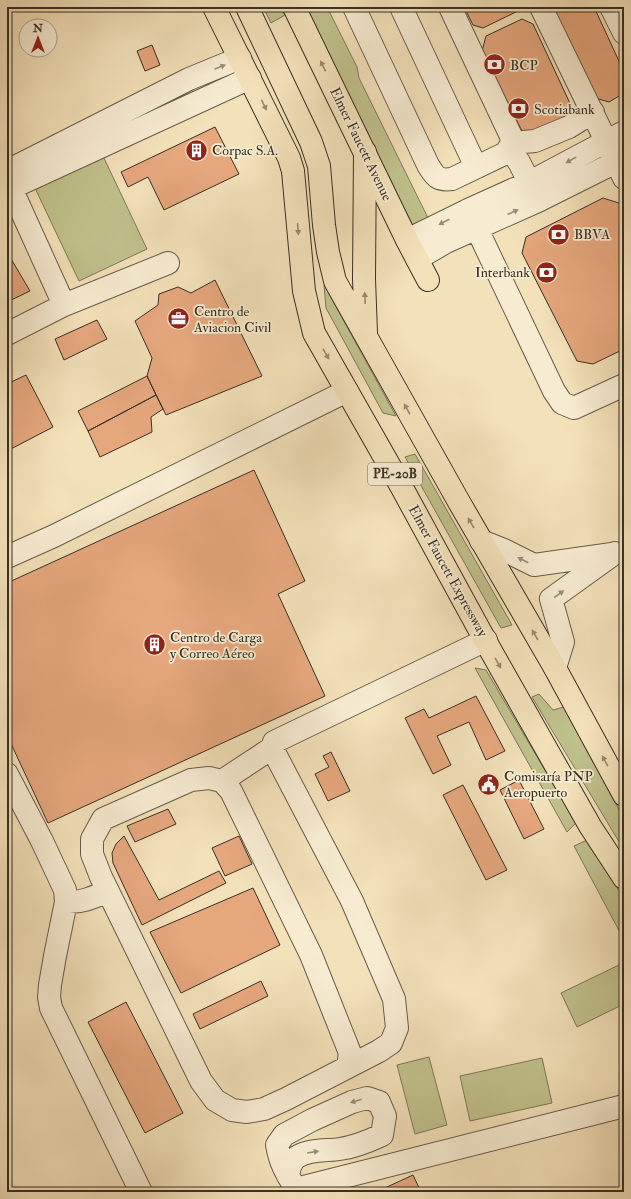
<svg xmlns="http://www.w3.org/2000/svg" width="631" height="1199" font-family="'IM FELL Double Pica',serif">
<rect width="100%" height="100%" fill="#f3e1b9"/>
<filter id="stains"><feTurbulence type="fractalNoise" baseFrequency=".005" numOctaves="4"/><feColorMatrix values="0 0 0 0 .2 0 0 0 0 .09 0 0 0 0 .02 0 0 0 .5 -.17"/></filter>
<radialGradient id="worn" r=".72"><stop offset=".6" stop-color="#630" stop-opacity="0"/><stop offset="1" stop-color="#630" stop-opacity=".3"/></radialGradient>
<path fill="#c0c18c" stroke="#7c7858" d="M263,7H280L285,15L271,23Z
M305,7H327L357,67L359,78L430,222L413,225L408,220Z
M103,156L147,249L79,281L35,188Z
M324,285L396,416L383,413L326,308Z
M415,454L512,625L501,628L405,457Z
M475,668L486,670L576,823L567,832Z
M539,694L553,710L564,707L624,819V850L532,697Z
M587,840L624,899V940L574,846Z
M623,963L624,1004L577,1027L561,993Z
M429,1057L447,1125L415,1134L397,1065Z
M542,1058L552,1103L470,1121L460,1076Z"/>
<path fill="#e6a77d" stroke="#393024" d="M464,7H521L520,10L483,28L473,25Z
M557,7H594L624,72V93L609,102L595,98L555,16Z
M522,19L533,24L574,112L538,137L522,131L482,51L486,36Z
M152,45L160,65L145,71L137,51Z
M215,127L239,174L164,210L148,177L128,187L121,172Z
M603,198L622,204L624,208V349L593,364L577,361L522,253L526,237Z
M7,252L30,291L7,302Z
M215,280L262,376L166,415L147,376L152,358L135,321L158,305L159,294L178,287L191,293Z
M97,320L107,339L64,360L55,339Z
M26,375L53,427L7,451V384Z
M147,376L156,395L88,431L78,411Z
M156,395L163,409L151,417L152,432L100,457L88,431Z
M254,470L305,581L278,594L325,696L48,823L7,735V583Z
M476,696L505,751L486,760L469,722L437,736L451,765L433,774L405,718L424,709L429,718Z
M331,752L350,791L328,801L315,774L329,767L323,756Z
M519,780L544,829L524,839L500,790Z
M463,785L507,870L486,880L443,795Z
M168,809L176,824L135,842L127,826Z
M124,836L159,900L219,871L226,883L142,925L113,863L112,853L116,844Z
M239,836L252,864L225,876L212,848Z
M253,888L280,945L181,993L150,932Z
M261,981L268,996L200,1029L193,1014Z
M126,1002L183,1113L145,1133L88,1022Z
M413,1175L421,1192H376Z"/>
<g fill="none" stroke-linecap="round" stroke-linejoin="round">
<defs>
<path id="minor" d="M354,7L428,165C435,176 437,181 452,179L506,153L512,143L511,136L450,7
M401,7L476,167
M541,7L624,178
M611,7L624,33
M512,143L535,141L569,127L593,112
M509,149L519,162L536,196
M7,171L189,79L240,58
M11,188L250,78
M7,190L11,188L64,305
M468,210L554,391L562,403L574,408L624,385
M407,240L468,210L530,182L624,132
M417,259L446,242L538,201L624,158
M7,334L64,305L168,263
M481,541L504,550L534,565L612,554
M7,557L54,536L347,391
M555,668L563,642L551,599L615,553
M7,774L42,841L65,890L66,902L55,956L50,985L49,997L51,1008L141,1192
M222,781L272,748
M66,902C82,903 94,897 108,891
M348,1067L350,1053L311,955L231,791L222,781L209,778L191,780L103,819L92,839V854L101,877L201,1081L215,1100L232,1110L247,1112L264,1109L286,1099L379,1051L391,1043L397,1028L394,999L352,901L272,748L274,742L486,640
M288,1176C289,1169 291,1161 297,1157C309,1149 327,1151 340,1149C355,1147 369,1141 382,1135L385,1116L379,1102L367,1098L352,1102L312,1120L284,1135L277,1145C280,1163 286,1173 296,1189
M293,1192L296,1189L624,1106"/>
<path id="major" d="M294,7L407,240L428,280"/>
<path id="highway" d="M214,7L289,158L293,171L295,193L304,291L314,333L401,486L491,651L590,826L624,878
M247,7L311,142L319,166L324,225L328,252L335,281L459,502L555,668L624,795
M365,152L364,279L366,333"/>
</defs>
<use href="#minor" stroke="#685c49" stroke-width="24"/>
<use href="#major" stroke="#393024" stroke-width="24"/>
<use href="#highway" stroke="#393024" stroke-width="24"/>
<use href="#minor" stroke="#f7ecd2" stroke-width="22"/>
<use href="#major" stroke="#f3e1b9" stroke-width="22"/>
<use href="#highway" stroke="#f3e1b9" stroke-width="22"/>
</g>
<defs><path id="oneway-solid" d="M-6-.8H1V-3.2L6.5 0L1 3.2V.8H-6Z"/></defs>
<g fill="#96886e">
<use href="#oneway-solid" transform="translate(323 66) rotate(-116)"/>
<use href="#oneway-solid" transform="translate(264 105) rotate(64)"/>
<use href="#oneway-solid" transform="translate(298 229) rotate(85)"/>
<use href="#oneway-solid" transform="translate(365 298) rotate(-92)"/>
<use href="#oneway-solid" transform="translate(326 354) rotate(60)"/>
<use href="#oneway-solid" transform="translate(407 409) rotate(-119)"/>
<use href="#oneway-solid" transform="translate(471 523) rotate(-120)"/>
<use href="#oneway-solid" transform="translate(535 635) rotate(-120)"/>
<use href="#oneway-solid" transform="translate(498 663) rotate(60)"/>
<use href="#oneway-solid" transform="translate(605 761) rotate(-119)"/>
</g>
<g fill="#988e7b">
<use href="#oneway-solid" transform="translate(220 67) rotate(-23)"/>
<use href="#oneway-solid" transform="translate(571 160) rotate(151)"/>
<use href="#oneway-solid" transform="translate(513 212) rotate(-25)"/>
<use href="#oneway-solid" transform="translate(444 222) rotate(153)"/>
<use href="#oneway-solid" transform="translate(523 560) rotate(-153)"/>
<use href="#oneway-solid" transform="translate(559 594) rotate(-36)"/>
<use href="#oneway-solid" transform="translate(356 1101) rotate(164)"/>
<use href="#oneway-solid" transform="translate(313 1152) rotate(-9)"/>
</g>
<defs>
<symbol id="bank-disc" viewBox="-11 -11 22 22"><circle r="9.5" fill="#8f2418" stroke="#f7ecd2"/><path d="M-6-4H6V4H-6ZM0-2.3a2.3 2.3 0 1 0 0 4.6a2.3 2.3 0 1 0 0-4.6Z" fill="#fff"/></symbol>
<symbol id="building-disc" viewBox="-11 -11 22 22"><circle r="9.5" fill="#8f2418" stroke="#f7ecd2"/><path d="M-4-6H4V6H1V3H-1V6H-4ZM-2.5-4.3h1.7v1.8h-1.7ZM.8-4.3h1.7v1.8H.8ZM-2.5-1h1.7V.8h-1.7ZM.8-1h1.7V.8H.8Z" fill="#fff"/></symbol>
<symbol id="office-disc" viewBox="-11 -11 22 22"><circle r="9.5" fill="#8f2418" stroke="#f7ecd2"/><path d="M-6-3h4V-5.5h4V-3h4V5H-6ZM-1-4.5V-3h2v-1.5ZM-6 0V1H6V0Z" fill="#fff"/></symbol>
<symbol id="civic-disc" viewBox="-11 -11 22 22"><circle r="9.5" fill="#8f2418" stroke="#f7ecd2"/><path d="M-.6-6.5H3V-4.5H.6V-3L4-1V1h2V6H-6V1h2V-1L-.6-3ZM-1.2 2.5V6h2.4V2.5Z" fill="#fff"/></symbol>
</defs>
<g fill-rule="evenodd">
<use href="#bank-disc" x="482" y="52" width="25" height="25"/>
<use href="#bank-disc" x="506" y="96" width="25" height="25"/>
<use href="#building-disc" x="184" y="138" width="25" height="25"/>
<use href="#bank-disc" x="546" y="222" width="25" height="25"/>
<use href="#bank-disc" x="534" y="260" width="25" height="25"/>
<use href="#office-disc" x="166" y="306" width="25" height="25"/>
<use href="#building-disc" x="142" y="632" width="25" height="25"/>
<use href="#civic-disc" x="476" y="772" width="25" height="25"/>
</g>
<g text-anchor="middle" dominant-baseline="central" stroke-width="3.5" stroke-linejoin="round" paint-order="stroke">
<rect fill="#f7ecd2" stroke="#726858" stroke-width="1" x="368" y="463" width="54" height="22" rx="3"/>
<g font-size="13" font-weight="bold" fill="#393024">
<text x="395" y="474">PE-20B</text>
</g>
<g font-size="14" fill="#393024" stroke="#f7ecd2" text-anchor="start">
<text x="510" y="65">BCP</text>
<text x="534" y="109">Scotiabank</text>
<text x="212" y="150">Corpac S.A.</text>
<text x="574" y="234">BBVA</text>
<text x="530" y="272" text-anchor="end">Interbank</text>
<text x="194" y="311">Centro de<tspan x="194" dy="16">Aviacion Civil</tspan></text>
<text x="170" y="637">Centro de Carga<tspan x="170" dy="16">y Correo Aéreo</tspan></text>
<text x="504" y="776">Comisaría PNP<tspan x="504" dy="16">Aeropuerto</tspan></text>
</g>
<g font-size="14" fill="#393024" stroke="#f7ecd2">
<text transform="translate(361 144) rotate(64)">Elmer Faucett Avenue</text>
<text transform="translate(448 571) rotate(61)">Elmer Faucett Expressway</text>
</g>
</g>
<rect width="631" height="1199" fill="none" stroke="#f3e1b9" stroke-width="24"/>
<rect x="8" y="8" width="615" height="1183" fill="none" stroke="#393024" stroke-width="2"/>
<rect x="12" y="12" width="607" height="1175" fill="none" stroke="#393024"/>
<g transform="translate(38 38)"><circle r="19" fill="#f7ecd2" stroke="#aba18c"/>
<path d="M0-3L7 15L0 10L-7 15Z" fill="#8f2418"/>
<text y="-6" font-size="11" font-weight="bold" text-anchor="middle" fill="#393024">N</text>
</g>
<rect width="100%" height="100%" filter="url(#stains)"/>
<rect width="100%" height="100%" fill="url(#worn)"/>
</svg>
